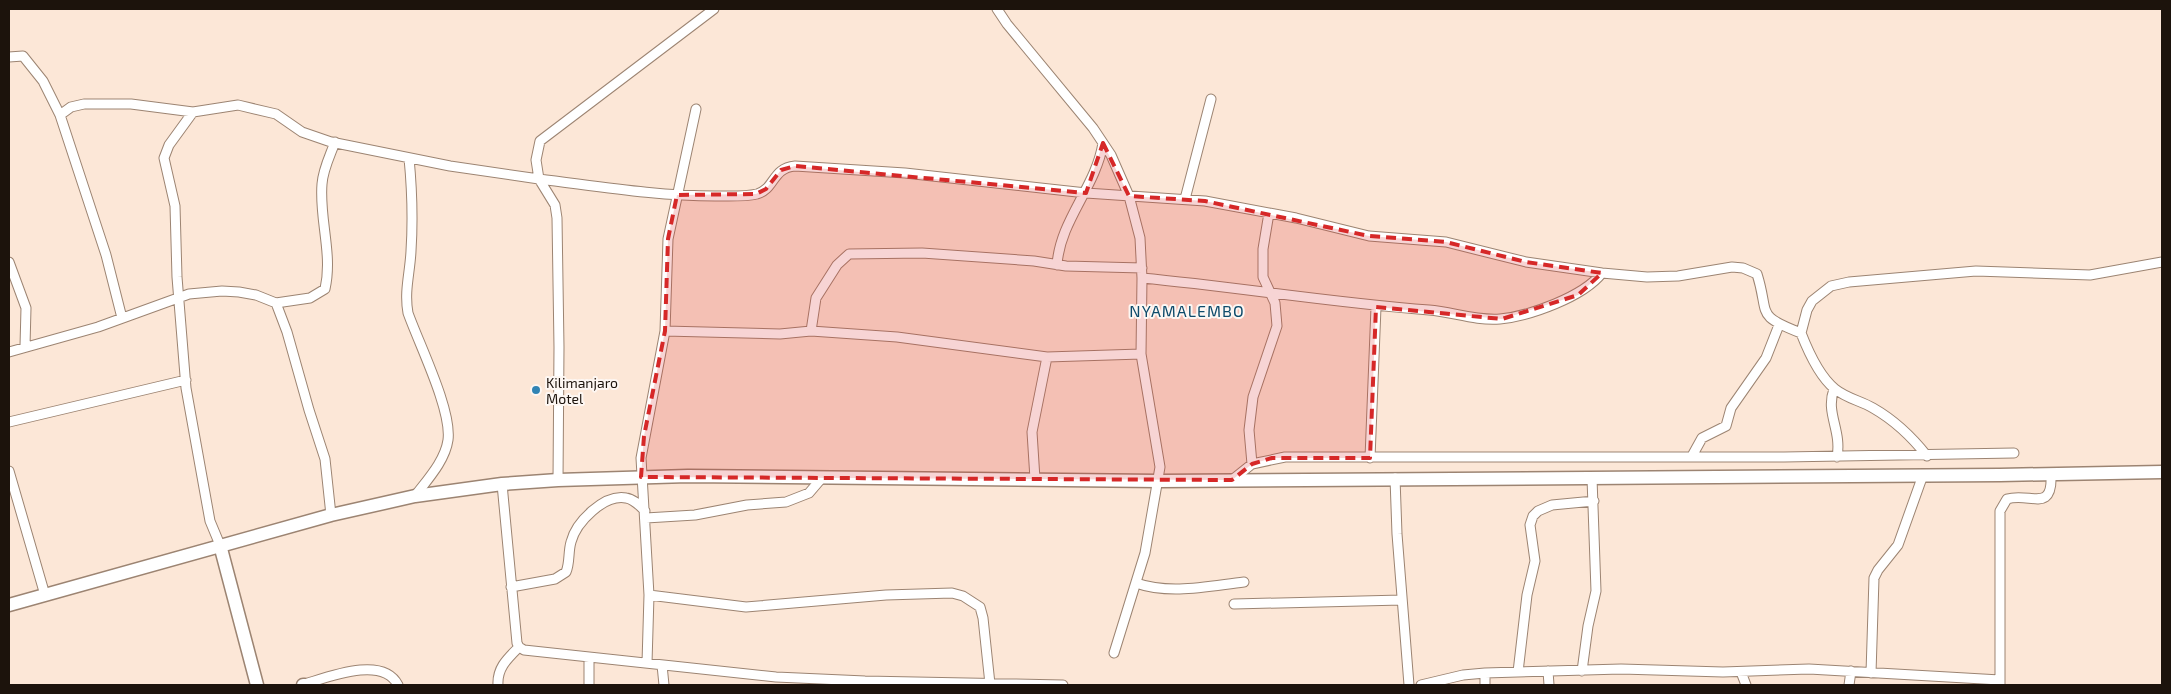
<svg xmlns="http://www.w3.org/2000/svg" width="2171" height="694" font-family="'Exo 2',sans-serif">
<rect width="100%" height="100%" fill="#fce7d7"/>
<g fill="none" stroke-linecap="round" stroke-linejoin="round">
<defs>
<path id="street" d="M714,9L540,141L536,160L539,179C597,186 656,196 715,196C728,196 744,197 757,194C775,189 772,168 795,166L905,173L1086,193L1205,201L1296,218L1369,236L1446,242L1526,262L1602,273L1647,277L1678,276L1732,267L1743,268L1757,274C1770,315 1754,315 1801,333
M997,9L1007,24L1093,128L1111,155L1129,196L1140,238L1142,278L1141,354L1160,467L1145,553L1114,653
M9,57L23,56L43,81L60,115L106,255L122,318
M193,112L169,145L164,158L175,206L177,277L186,388L210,521L220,545
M60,115L71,107L84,104H131L193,112L238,105L276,114L302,132L331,142L450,166L539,179L555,205L557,218L559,347L558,480
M409,158C412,189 413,220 411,251C410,273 404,291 408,313C419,344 452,410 448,440C445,461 427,480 415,496
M1185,199L1211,99
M9,262L26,308L25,346
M1057,265C1060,220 1096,187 1103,143
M1142,278C1238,287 1333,303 1429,310C1453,312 1475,321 1500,319C1530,316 1583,297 1602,273
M276,303L310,298L325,289C333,254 319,219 322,184C323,169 330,156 335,142
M665,331L780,334L811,331L897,337L1047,357L1141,354
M811,331L816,298L837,265L849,254L922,253L1034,261L1066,266L1142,268
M9,352L98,327L189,294L222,291L239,292L256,295L276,303L287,332L309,410L325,459L331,515
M1834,389C1825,413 1842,430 1837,457
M9,422L186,380
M1692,456L1702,438L1726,426L1731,408L1766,358L1779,325
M1927,456C1912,437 1894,420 1873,408C1861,401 1846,398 1835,389C1820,377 1808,351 1801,333L1807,310L1812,301L1831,286L1849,282L1976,271L2090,275L2162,262
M1370,458L1376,307
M1252,464L1249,430L1253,397L1277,326L1275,303L1263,277V249L1269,213
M9,471L45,595
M1395,478L1397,534L1409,685
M1035,479L1032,432L1047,357
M1232,480L1252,464L1285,457H1784L2014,453
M502,484L517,643L519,647L524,650L776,677L865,681L1063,685
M646,518L695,515L747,505L786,502L809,493L821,479
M1136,583C1170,595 1209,586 1244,582
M511,587L555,579L566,572C570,563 568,552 571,542C576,522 604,494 626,498C634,499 640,506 645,511
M649,595L746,607L886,595L952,593L963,596L980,607L983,618L990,684
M1234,604L1402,600
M589,657V685
M647,663L649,595L641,458L665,331L668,239L696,109
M662,665L664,685
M1548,671L1549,685
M1582,671L1588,626L1596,591L1592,478
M1518,672L1527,595L1535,561L1530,525L1533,516L1538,511L1552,505L1594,501
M1741,672L1746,685
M1871,673L1874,578L1878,570L1898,545L1923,475
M305,684C328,677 383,655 398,685
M498,685C497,668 507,659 519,647
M1421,685L1463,675L1485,673L1621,669L1723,672L1809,669L2000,680
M1485,685V673
M1849,685L1851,671
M2000,685V511L2007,499C2030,492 2053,514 2051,474"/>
<path id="secondary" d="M220,545L257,685
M9,605L331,515L415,496L502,484L558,480L688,476L1159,481L2000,475L2162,472
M303,685H305"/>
</defs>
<use href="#street" stroke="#9c8472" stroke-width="11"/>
<use href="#secondary" stroke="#9c8472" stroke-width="15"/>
<use href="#street" stroke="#fff" stroke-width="9"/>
<use href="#secondary" stroke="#fff" stroke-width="12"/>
</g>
<path fill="#d62828" fill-opacity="0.2" stroke="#d62828" stroke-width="4" stroke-dasharray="10 6" stroke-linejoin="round" d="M1103,143L1129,196L1205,201L1369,236L1446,242L1526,262L1602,273L1578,295L1502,319L1376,307L1370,458H1272L1252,464L1232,480L641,477L644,436L665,331L668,239L677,195L756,194L766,189L781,170L795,166L1086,193Z"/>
<circle fill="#3184b4" stroke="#fdf7f3" stroke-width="2" cx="536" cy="390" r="5"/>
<g text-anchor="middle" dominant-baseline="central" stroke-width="4" stroke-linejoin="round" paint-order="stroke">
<g font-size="14" fill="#1c130c" stroke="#fdf7f3" text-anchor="start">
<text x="546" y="382">Kilimanjaro<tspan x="546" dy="16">Motel</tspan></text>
</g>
<g font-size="16" letter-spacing="1" fill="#0e4b6b" stroke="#fdf7f3">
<text x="1187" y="310">NYAMALEMBO</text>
</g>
</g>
<rect width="2171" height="694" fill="none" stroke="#1c130c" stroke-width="20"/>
</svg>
